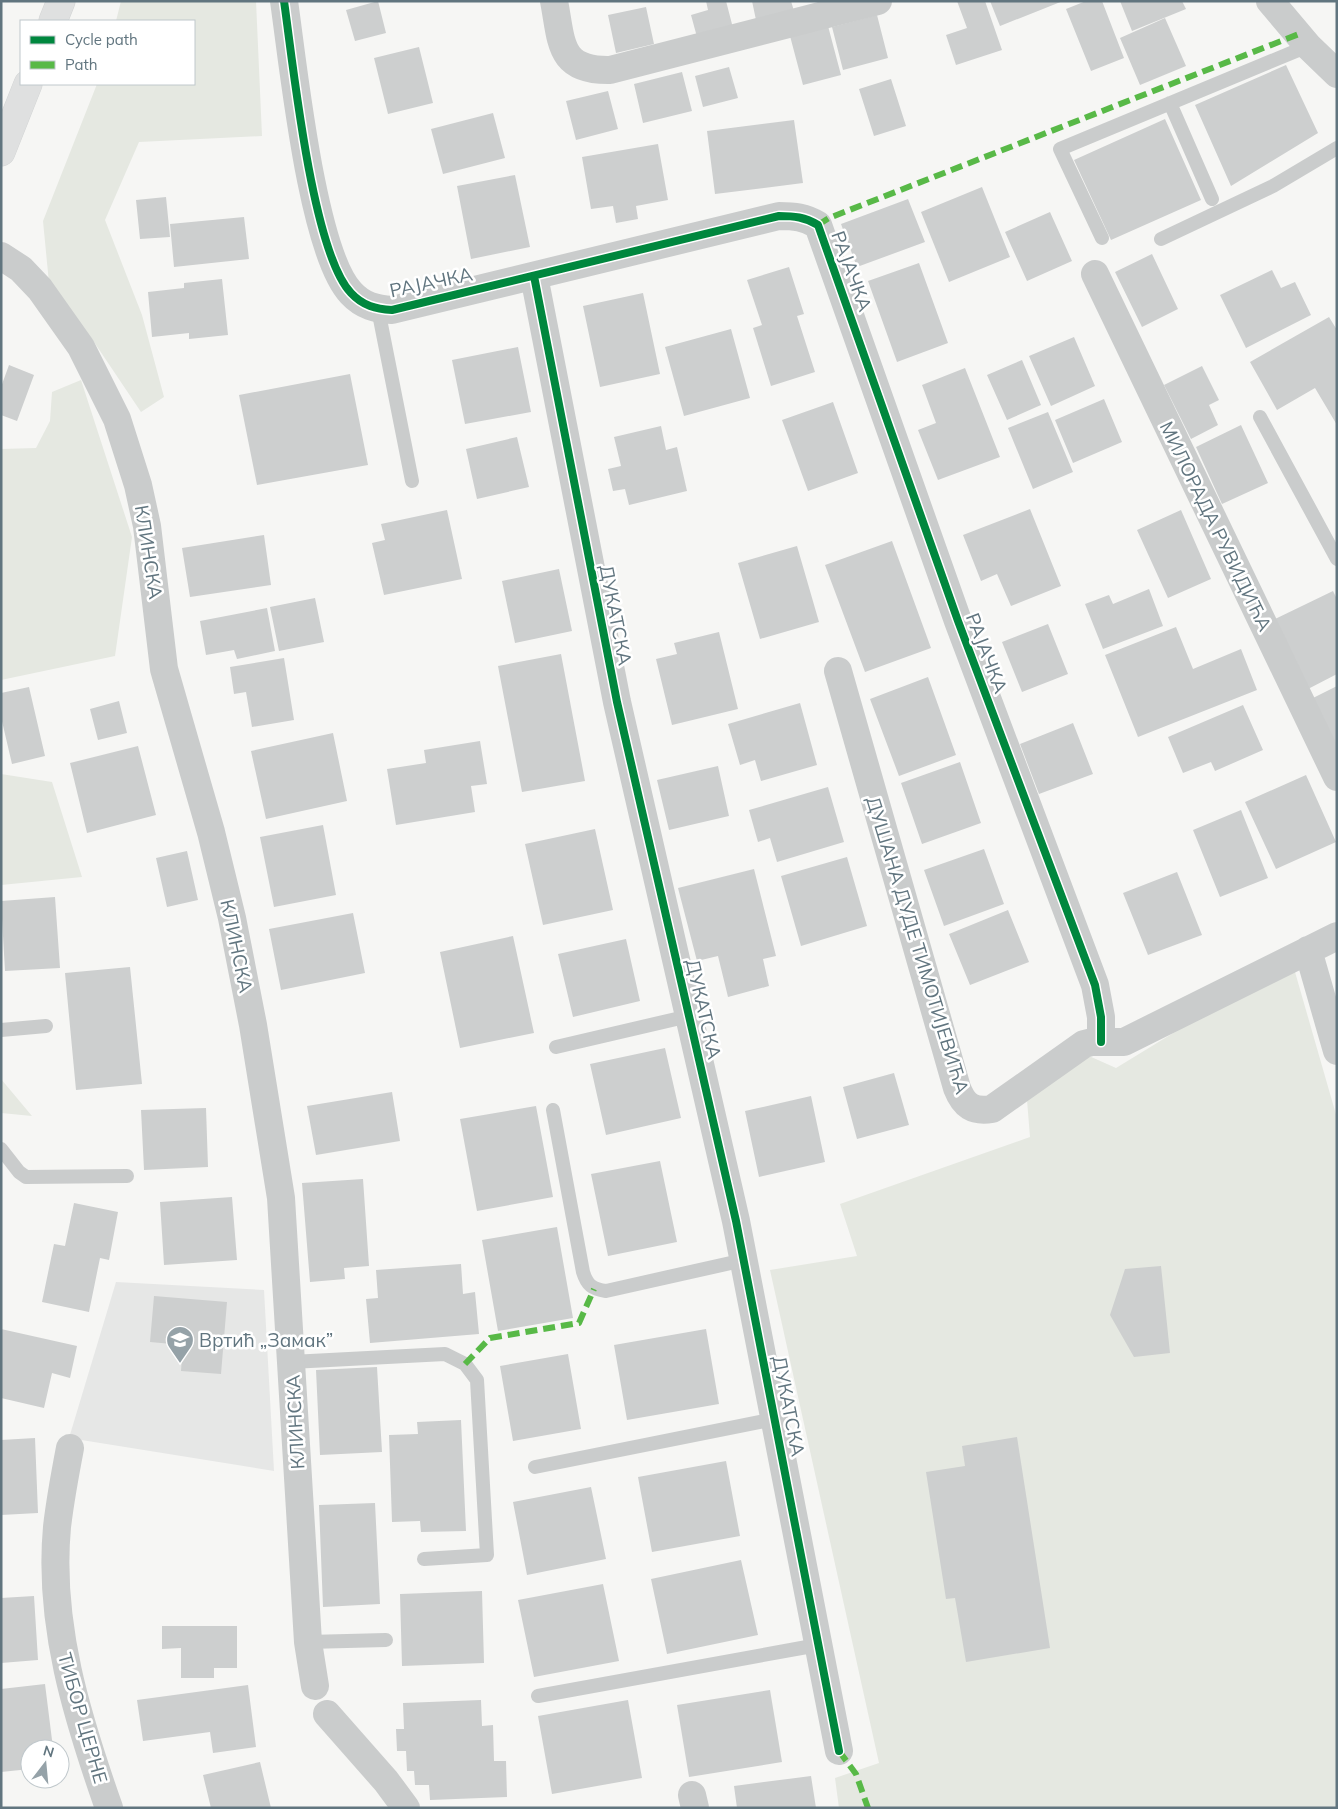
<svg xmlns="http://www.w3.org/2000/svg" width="1338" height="1809" font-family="Mulish,sans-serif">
<rect width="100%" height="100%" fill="#f6f6f4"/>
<path fill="#e6e7e6" d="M116,1282L264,1290L274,1471L69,1438Z"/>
<path fill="#e5e8e1" d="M121,1H256L262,136L139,142L105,220L142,315L164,397L141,412L94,342L49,283L43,221L97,84H194V21H116Z
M81,380L132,537L115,656L1,680V449L36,448L50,421L52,392Z
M1,774L52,782L82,877L1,885Z
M1293,965L1337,1118V1808H839L835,1778L879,1763L770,1270L857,1256L840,1204L1030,1137L1027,1100L1089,1056L1116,1068L1211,1010Z
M1,1079L32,1116L1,1113Z"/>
<path fill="#cdcfcf" d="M378,1L386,33L355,41L346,10Z
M706,1H726L733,28L697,37L691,15L708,10Z
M752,1H791L794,11L756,20Z
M957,1H985L1002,50L956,65L946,35L967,28Z
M990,1H1063L1000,26Z
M1086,1H1102L1124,58L1091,71L1066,9Z
M1120,1H1182L1186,9L1132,31Z
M646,7L654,44L616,53L608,15Z
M877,15L888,58L843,70L832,27Z
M1165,18L1186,66L1140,85L1120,38Z
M828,26L841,75L803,85L790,36Z
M419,47L433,103L388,114L374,58Z
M1286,65L1318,133L1231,186L1195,105Z
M729,67L738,98L703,107L695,76Z
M682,72L692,111L643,123L634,84Z
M891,79L906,126L874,136L859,89Z
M608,91L618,129L576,140L566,101Z
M493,113L505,158L443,174L431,129Z
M1165,119L1201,200L1111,240L1074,160Z
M794,120L803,183L715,194L707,131Z
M658,144L668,200L636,206L638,219L616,223L613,206L591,209L582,157Z
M515,175L530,247L471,259L457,186Z
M982,187L1010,257L949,282L921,212Z
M166,197L170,237L140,239L136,200Z
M908,199L925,242L857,267L841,224Z
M1050,212L1072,261L1027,281L1005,232Z
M244,217L249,259L174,267L170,224Z
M1152,254L1178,309L1142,327L1115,272Z
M919,263L948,343L897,362L868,281Z
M789,267L804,314L797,316L815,372L771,386L753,328L762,325L747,280Z
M1272,270L1281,288L1295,282L1311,315L1246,348L1220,295Z
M222,279L228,335L189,339V333L152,337L148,292L184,288V283Z
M643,293L660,374L600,387L583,306Z
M1329,317L1337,330V425L1315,388L1277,410L1250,362Z
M731,329L750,398L684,416L665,347Z
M1074,337L1095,386L1051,406L1029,356Z
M518,347L531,412L465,424L452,360Z
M1022,360L1041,405L1007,420L987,375Z
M9,365L34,375L17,421L1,415V387Z
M1202,366L1219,400L1209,405L1218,425L1191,439L1164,385Z
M965,368L1000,457L938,480L918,430L936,423L922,385Z
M350,374L368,465L257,485L239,395Z
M1104,399L1122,442L1073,463L1055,420Z
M833,402L858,473L808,491L782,420Z
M1048,412L1073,472L1033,489L1008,428Z
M1241,425L1268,483L1222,504L1196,447Z
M661,426L666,450L677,447L687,491L629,505L625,489L613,491L608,469L621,466L614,437Z
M517,437L529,487L477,499L466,449Z
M1030,509L1061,586L1011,606L997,574L981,581L963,535Z
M447,510L462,579L384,595L372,543L385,540L381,524Z
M1181,510L1211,579L1168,598L1137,530Z
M264,535L271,585L190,597L182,548Z
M892,541L931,648L865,672L825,565Z
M797,546L819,622L760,639L738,563Z
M559,569L572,631L515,643L502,581Z
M1149,589L1163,626L1103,649L1085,604L1109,595L1113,604Z
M1333,591L1337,599V674L1308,689L1273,620Z
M315,598L324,642L279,651L270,607Z
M267,608L275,651L237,659L234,650L206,655L200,621Z
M1048,624L1068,674L1022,692L1002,642Z
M1176,627L1193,669L1241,649L1257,690L1138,737L1105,655Z
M719,632L738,709L672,725L656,659L677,654L674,643Z
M561,654L585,781L522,792L498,666Z
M284,658L294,720L252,727L246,692L234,694L230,667Z
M928,677L956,755L899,776L870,699Z
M1337,686V750L1311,699Z
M29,687L45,756L12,764L1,717V693Z
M119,701L127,733L98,740L90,709Z
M800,703L817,765L761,781L755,760L740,765L728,724Z
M1243,705L1263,750L1215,771L1211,762L1183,773L1168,737Z
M1073,723L1093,774L1039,794L1020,744Z
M333,733L347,801L266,819L251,751Z
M480,741L487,784L471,786L475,812L396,825L387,769L426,763L424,750Z
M138,746L156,815L87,833L70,763Z
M960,762L981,823L922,844L901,783Z
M718,766L729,816L669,830L657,780Z
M1306,775L1336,842L1276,869L1245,802Z
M828,787L844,842L777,862L770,838L758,842L749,810Z
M1241,810L1268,878L1220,897L1193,830Z
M323,825L336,895L274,907L260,837Z
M595,829L613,910L543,925L525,844Z
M984,849L1004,904L944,926L924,870Z
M187,851L198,900L167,907L156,858Z
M847,857L867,926L801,946L781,876Z
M754,869L776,956L763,959L769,986L728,997L718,956L697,961L678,888Z
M1177,872L1202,935L1148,955L1123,893Z
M55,897L60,968L5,971L1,901Z
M1008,910L1029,962L970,985L949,934Z
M353,913L365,973L281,990L269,929Z
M513,936L534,1033L460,1048L440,952Z
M626,939L640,1001L573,1017L558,954Z
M130,967L142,1084L76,1090L65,973Z
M665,1048L681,1118L606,1135L590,1064Z
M894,1073L909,1125L857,1139L843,1087Z
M392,1092L400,1141L316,1155L307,1106Z
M811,1096L825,1162L759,1177L745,1111Z
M536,1106L553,1197L477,1211L460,1119Z
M206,1108L208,1167L144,1170L141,1110Z
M660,1161L677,1242L608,1256L591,1174Z
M363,1179L369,1266L344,1268L345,1279L310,1282L302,1183Z
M232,1197L237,1260L164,1265L160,1202Z
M74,1203L118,1212L109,1260L100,1258L89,1312L42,1302L54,1244L65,1246Z
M557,1227L573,1318L498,1331L482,1240Z
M461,1264L463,1294L475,1292L479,1334L370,1343L366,1299L378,1298L376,1270Z
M1161,1266L1170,1353L1134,1357L1110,1315L1125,1269Z
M154,1296L227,1302L221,1374L181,1371L183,1345L150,1342Z
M1,1329L77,1346L70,1378L52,1373L44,1408L1,1398Z
M706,1329L719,1404L627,1420L614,1345Z
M568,1354L581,1429L513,1441L500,1366Z
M377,1367L382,1452L320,1455L316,1370Z
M461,1420L466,1531L421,1532L420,1521L392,1522L389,1435L418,1434L417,1422Z
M1017,1437L1050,1648L966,1662L955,1598L946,1599L926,1472L965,1466L962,1446Z
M35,1438L38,1513L1,1515V1440Z
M726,1461L740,1536L652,1552L638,1477Z
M591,1487L606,1559L527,1575L513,1502Z
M375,1503L380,1604L323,1607L319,1505Z
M741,1560L758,1635L667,1654L651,1579Z
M603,1584L619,1661L534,1677L518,1600Z
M482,1591L484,1663L402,1666L400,1594Z
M34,1596L38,1660L1,1663V1598Z
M162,1626H237V1668H214V1678H181V1648L162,1649Z
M45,1684L53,1748L30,1749V1769L1,1772V1689Z
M248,1685L256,1747L213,1753L210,1732L143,1741L137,1700Z
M770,1690L782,1762L689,1777L677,1705Z
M481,1700L482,1726L493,1725L494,1761H506L507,1797L430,1800L429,1785H415L414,1771H407L406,1751H397L396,1729H404L403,1703Z
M628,1700L642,1778L552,1794L538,1716Z
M260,1762L271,1808H211L203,1775Z
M811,1776L816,1808H737L734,1786Z"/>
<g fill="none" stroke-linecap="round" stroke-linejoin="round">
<defs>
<path id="secondary" d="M53,21L61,1
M1,152L28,84"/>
</defs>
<use href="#secondary" stroke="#d2d4d4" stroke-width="29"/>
<path stroke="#cacccc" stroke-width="14" d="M1170,103L1212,199
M1102,238L1060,149L1308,46
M1161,239L1273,186L1337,148
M378,309L412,481
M1260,417L1337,559
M1,1030L46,1026
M556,1047L689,1016
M553,1110L583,1272C587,1285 592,1289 606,1291L744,1260
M1,1149L19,1172L26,1177L127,1176
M291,1362L445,1354L465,1364L477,1380L487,1555L424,1559
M535,1467L775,1419
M308,1642L386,1640
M538,1696L818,1645"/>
<path stroke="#cacccc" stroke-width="28" d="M284,1C293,63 312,252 351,293C363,306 376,309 392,310L779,216C794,216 805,217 818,225L958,621L1095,985L1101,1017V1042
M554,1C562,42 558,71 610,70L878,1
M1270,1L1308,46L1337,74
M1,256L21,269L40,289L81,347L117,419L138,485L147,526L164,669L211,832L232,918L253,1025L281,1198L308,1642L315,1686
M1095,274L1337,777
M534,276L617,702L736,1221L839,1751
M838,671L957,1088C964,1106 973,1112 992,1109L1084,1044L1092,1042H1124L1337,936
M1308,950L1337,1051
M70,1448C65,1474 60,1501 57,1527C48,1624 77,1717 109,1808
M327,1714L386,1781L406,1808
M692,1795L695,1808"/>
<use href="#secondary" stroke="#dfe0e0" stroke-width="28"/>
<path stroke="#58b947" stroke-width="6" stroke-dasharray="12 6" stroke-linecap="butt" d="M818,225L829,218L1299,34
M465,1364L490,1338L579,1323L594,1289
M839,1751L856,1774L868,1808"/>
<defs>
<path id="cycleway" d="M284,1C293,63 312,252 351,293C363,306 376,309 392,310L779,216C794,216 805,217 818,225L958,621L1095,985L1101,1017V1042
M534,276L617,702L736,1221L839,1751"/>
</defs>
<use href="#cycleway" stroke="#fff" stroke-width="11"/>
<use href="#cycleway" stroke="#00873e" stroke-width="8"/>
</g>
<defs>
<symbol id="school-pin" viewBox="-11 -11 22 30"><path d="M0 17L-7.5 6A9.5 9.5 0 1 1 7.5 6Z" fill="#95a2a8" stroke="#fff"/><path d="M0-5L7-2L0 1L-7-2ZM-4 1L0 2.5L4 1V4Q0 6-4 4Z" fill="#fff"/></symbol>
</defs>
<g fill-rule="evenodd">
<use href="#school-pin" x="164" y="1324" width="32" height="43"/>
</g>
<g text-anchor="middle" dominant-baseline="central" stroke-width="5" stroke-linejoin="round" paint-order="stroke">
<g font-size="19" fill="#61757f" stroke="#fff">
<text transform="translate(852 271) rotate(70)">РАЈАЧКА</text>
<text transform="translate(431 282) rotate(-12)">РАЈАЧКА</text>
<text transform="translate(1216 526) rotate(64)">МИЛОРАДА РУВИДИЋА</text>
<text transform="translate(149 552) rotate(81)">КЛИНСКА</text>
<text transform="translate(616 615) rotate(79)">ДУКАТСКА</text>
<text transform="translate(987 653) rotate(69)">РАЈАЧКА</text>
<text transform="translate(918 945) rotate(73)">ДУШАНА ДУДЕ ТИМОТИЈЕВИЋА</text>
<text transform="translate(237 946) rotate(78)">КЛИНСКА</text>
<text transform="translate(704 1009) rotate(77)">ДУКАТСКА</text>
<text transform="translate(789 1406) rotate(79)">ДУКАТСКА</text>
<text transform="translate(295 1422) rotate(-93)">КЛИНСКА</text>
<text transform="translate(83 1718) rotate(74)">ТИБОР ЦЕРНЕ</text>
</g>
<g font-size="19" fill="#61757f" stroke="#fff" text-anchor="start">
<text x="199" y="1340">Вртић „Замак”</text>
</g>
</g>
<rect width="1338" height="1809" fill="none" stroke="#61757f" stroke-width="5"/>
<rect x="20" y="20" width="175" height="65" fill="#ffffff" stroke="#c0c8cc"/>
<rect x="30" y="36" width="25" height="8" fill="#00873e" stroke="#c0c8cc"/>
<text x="65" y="45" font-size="15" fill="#61757f">Cycle path</text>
<rect x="30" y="61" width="25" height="8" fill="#58b947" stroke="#c0c8cc"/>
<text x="65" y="70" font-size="15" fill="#61757f">Path</text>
<g transform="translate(45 1764) rotate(16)"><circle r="24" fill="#ffffff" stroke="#c0c8cc"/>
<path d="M0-4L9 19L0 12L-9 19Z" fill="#95a2a8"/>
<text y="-8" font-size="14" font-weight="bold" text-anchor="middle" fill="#61757f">N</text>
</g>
</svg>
